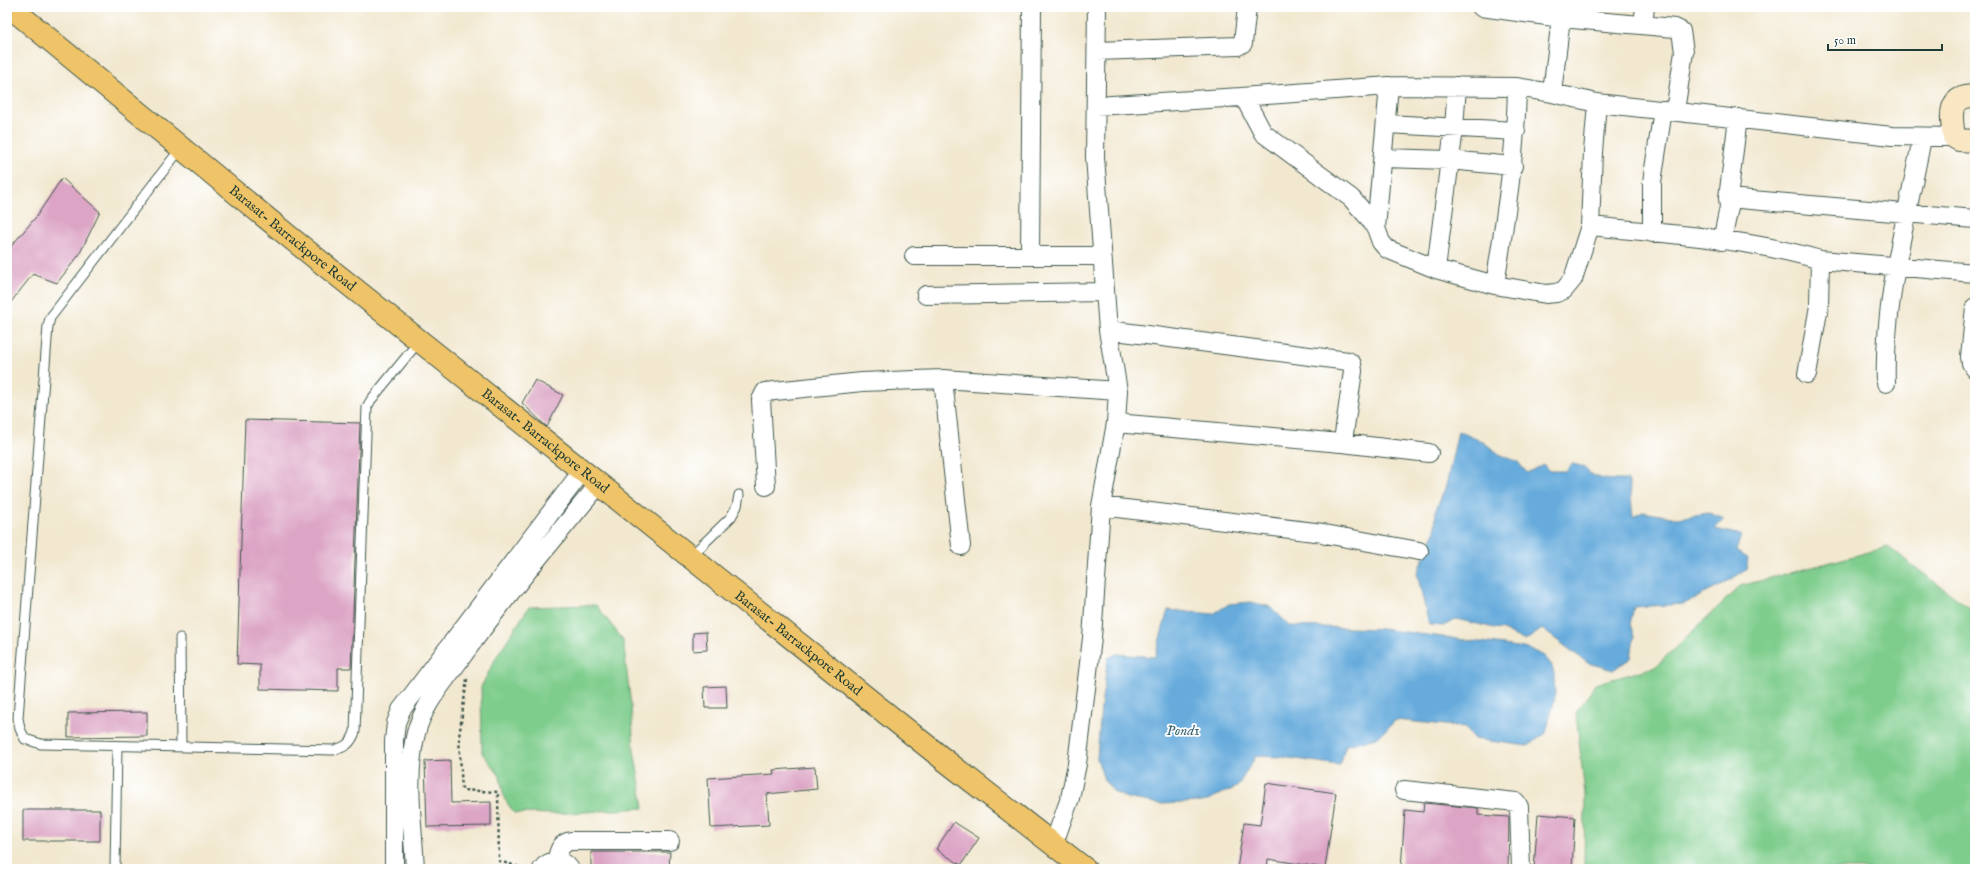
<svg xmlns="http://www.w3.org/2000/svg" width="1982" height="876" font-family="'IM FELL English',serif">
<rect width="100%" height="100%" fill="#fff"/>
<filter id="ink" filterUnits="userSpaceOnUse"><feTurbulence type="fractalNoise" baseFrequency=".025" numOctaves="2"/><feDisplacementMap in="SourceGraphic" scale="8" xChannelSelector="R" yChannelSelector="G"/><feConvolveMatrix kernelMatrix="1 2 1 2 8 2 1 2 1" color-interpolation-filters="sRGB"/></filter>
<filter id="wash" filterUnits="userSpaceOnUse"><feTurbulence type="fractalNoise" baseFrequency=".012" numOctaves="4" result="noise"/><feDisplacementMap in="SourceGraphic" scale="16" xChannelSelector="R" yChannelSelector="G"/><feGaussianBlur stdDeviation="0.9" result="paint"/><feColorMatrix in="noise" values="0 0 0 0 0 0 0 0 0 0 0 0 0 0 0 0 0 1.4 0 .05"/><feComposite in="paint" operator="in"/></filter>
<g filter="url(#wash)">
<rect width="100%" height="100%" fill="#f2e8d0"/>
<path fill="#7fcd8d" stroke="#4f8560" d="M1888,547L1975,612V869H1584L1585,795L1576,713L1595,684L1655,667L1740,586Z
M596,605L623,640L631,706L634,750L644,808L555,814L514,813L504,798L500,776L482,753L481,687L498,654L529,607Z"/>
<path fill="#66abdc" stroke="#427488" d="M1458,431L1483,442L1502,456L1517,461L1527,473L1543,464L1549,471H1566L1572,464C1589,467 1582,469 1593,475C1603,481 1617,480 1628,480C1632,492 1631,504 1633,517L1643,512L1677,518L1709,513L1724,519L1715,529L1741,535L1736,551L1748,559L1746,570L1718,587L1684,604L1634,607L1630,624L1634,637L1631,658L1613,670L1588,663L1542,629L1525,641L1503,630L1456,619L1444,626L1429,625L1417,573L1435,531L1436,509L1446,486Z
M1251,602L1271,607L1290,626L1382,629L1504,645L1529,649L1544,656L1551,664L1554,673L1555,697L1546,733L1528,746L1474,739L1465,727L1396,720L1377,738L1346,745L1339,765L1282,757L1256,756L1237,787L1203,802L1160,804L1127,798L1115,793L1104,780L1097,758L1101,706L1108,658L1117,654L1155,657L1168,610L1213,614L1229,604Z"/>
<g id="blocks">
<path fill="#dca4c5" d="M62,178L100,212L79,255L57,283L33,274L7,307V251L36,217Z
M535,380L563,395L547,427L522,403Z
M245,420L360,423L351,668H338V691L260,689V665L237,664Z
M706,632L707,650L693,651V633Z
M726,686L727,708H705L704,687Z
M147,712V736L68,737V713Z
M450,760L451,803L491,802V826L427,827L425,761Z
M815,767L817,789L767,794L769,825L711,828L708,778L774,774L773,770Z
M1266,783L1336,793L1325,868L1268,859L1267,869H1237L1244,823L1260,825Z
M1424,803L1478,808V815L1509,817L1508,869H1401L1405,810L1423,812Z
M23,810H100V841H23Z
M1538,814L1575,817L1572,869H1534Z
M954,822L979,838L961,865L936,849Z
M591,852H670L669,869H591Z"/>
</g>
</g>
<g filter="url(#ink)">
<use href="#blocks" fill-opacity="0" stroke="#3f574b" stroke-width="1"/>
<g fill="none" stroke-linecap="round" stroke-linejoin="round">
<defs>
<path id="lane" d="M181,148L50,318L48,326L18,718L20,729L25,739L41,744L334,750C346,747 351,743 355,732L367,407L371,400L420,340
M691,556L731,517L737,506L739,495
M180,638L181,747
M115,869L117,746"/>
<path id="street" d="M1481,7L1561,18L1675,28L1681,31L1684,52L1675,111
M1561,18L1552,93L1597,103
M1643,25L1645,7
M1097,51L1238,46L1243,43L1247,7
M1241,97L1389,86
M1096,106L1241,97L1247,103L1263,133L1351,198L1369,218L1376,228L1381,242L1387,249L1436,269L1495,285L1546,294L1556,293L1564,290L1573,279L1590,226
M1387,124L1516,131
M1383,158L1449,160L1513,166
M1728,198L1975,219
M1376,228L1389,86L1517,87L1552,93
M1652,233V182L1663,110
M1722,241L1729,207L1728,198L1738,118
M1030,255L1032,7
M914,256H1102
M1820,260L1975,273
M1436,269L1454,128L1457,86
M1495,285C1505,219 1516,154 1517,87
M926,295L1105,292
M1975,307L1970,357L1971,363L1975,369
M1108,330L1348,361L1352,364L1353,371L1343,441L1341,443L1116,423
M1807,374L1819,306L1820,260C1746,238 1666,234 1590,226L1593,152L1597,103L1892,136L1954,137
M943,379L961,546
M1886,383C1883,301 1907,218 1922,138
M1342,443L1429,453
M766,486L761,400L765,392L862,382L943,379L1118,391
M1101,506L1323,533L1325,535
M1325,534L1419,551
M1404,790L1516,802L1519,807L1521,869
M1054,843L1070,798L1077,764L1092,638L1101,506L1116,423L1118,391L1108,330L1095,157L1097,7
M556,861C559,851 560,843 571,841H670
M394,869V741L396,723L401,710L583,470
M415,869C413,825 405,777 416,733C423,705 444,682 461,658C504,598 552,541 600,483
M542,869C549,859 563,859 570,869"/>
<path id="secondary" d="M1975,96C1947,96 1951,115 1954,137L1959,140L1975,141"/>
<g id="primary">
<path id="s1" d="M10,7L292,239L942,758L1085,869"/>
</g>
</defs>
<use href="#lane" stroke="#3f574b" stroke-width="11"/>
<use href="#street" stroke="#3f574b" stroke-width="20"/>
<use href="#secondary" stroke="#3f574b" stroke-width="24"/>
<use href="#primary" stroke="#3f574b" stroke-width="24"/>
<path stroke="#3f574b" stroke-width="2.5" stroke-dasharray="3 3" stroke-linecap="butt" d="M467,679L459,737L462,790L498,792L499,861L526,869"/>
<use href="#lane" stroke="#fff" stroke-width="9"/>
<use href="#street" stroke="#fff" stroke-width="18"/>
<use href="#secondary" stroke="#f9e7c3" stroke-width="22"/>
<use href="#primary" stroke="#efc469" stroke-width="22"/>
</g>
</g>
<g text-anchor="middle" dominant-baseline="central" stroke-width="3.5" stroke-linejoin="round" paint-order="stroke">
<g font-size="14" fill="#1f3d34" stroke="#fff">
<text stroke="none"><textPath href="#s1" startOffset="365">Barasat- Barrackpore Road</textPath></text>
<text stroke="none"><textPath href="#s1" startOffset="689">Barasat- Barrackpore Road</textPath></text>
<text stroke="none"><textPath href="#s1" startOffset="1013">Barasat- Barrackpore Road</textPath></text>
</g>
<g font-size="15" font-style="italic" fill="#38646f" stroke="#fff">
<text x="1183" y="730">Pond1</text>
</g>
</g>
<rect width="1982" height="876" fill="none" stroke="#fff" stroke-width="24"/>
<path d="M1828 44v6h114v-6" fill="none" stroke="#1f3d34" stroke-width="2"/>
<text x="1834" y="44" font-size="12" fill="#1f3d34" stroke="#ffffff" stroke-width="3" paint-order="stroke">50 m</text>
</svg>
